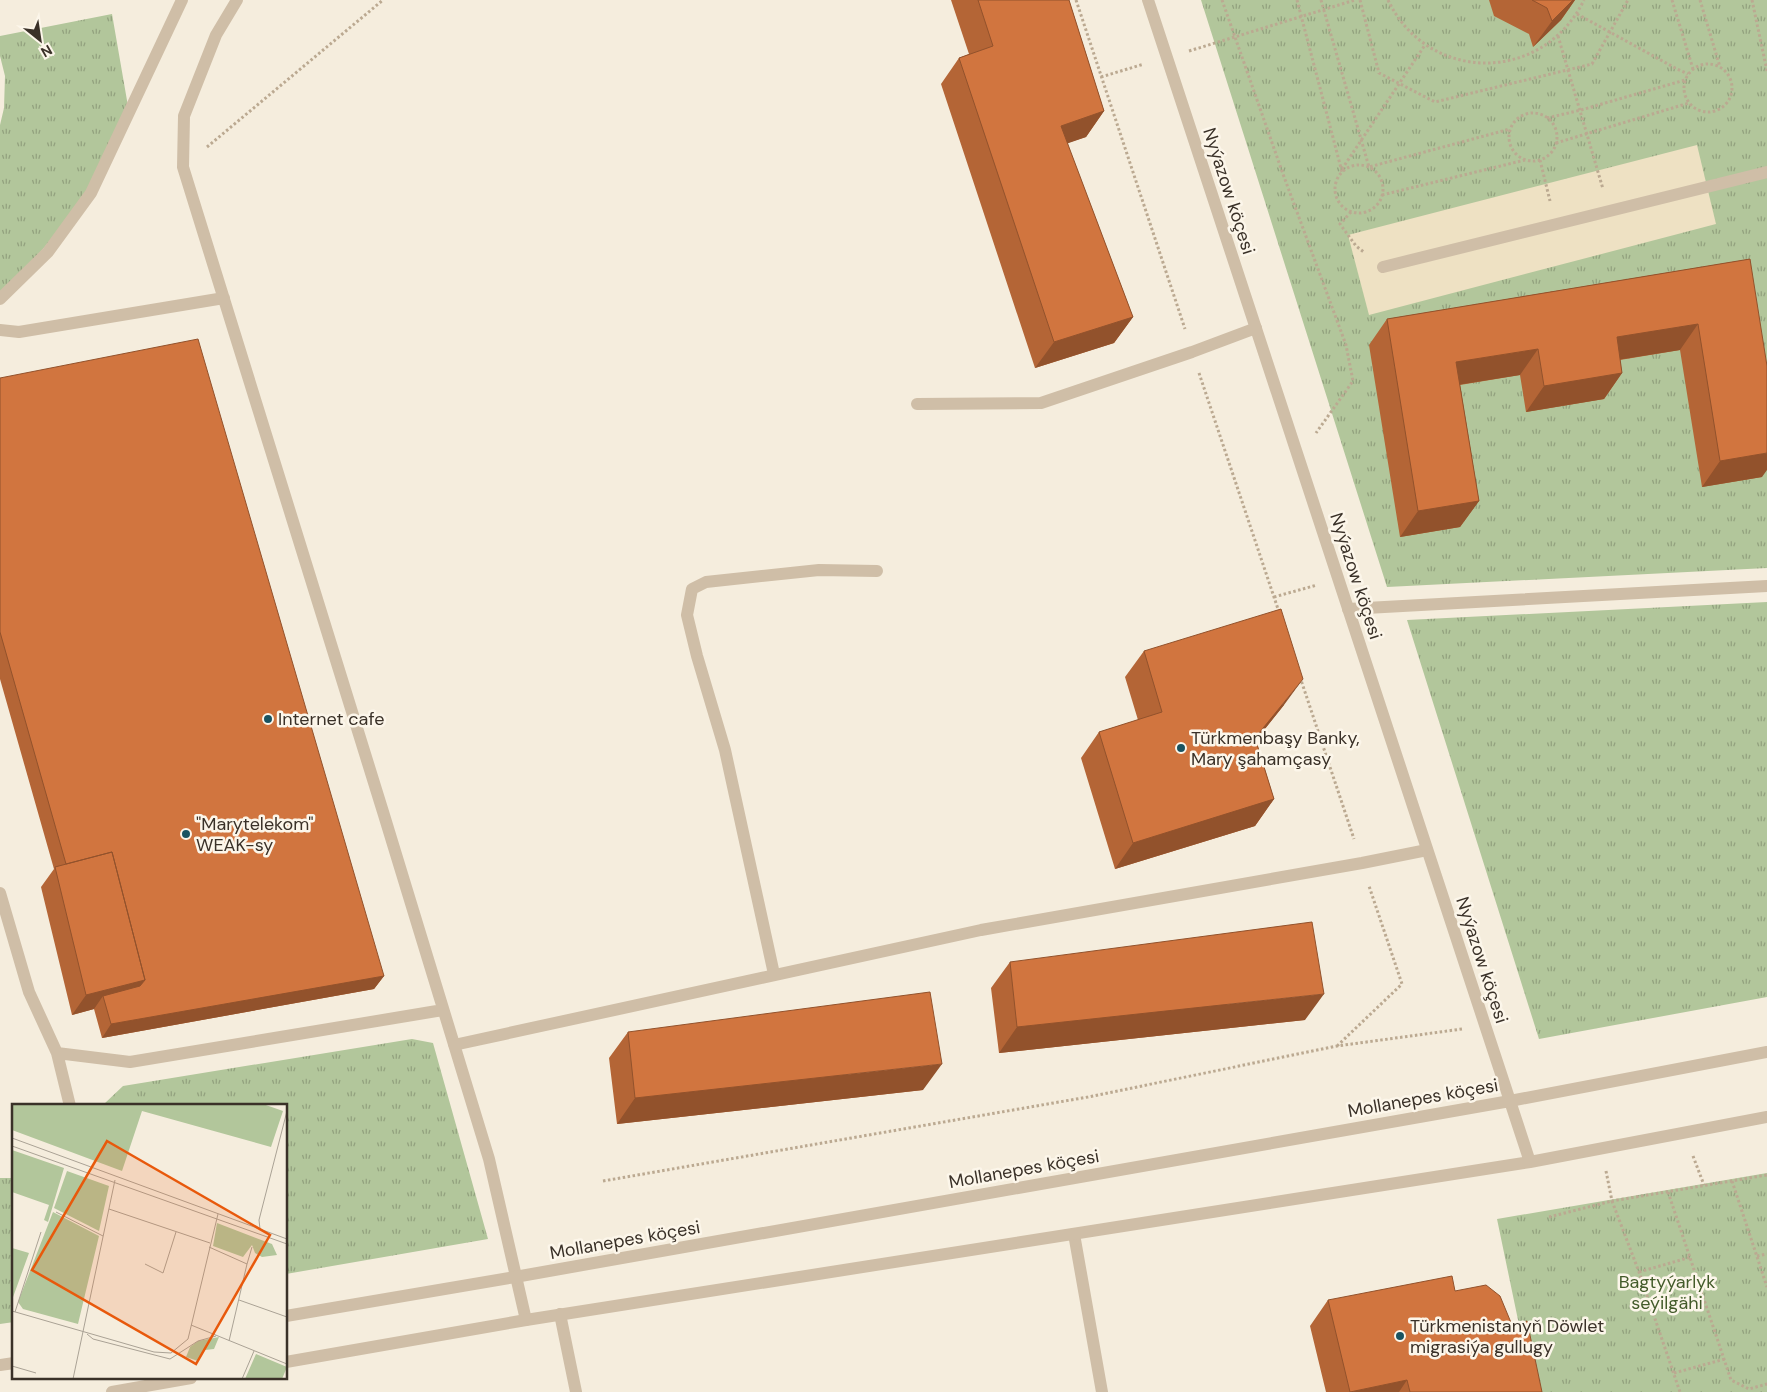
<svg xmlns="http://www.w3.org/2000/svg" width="1767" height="1392" font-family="'DM Sans',sans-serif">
<defs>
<pattern id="park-tufts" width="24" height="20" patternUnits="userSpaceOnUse" patternTransform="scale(1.25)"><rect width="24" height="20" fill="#b2c69b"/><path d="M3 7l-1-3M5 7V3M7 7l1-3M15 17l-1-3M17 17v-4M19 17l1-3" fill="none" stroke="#92a17e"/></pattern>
</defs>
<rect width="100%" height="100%" fill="#f5eddd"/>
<path fill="url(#park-tufts)" d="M1201,0H1767V568L1387,587Z
M112,14L129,112L91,193L0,299V125L4,108L5,76L0,56V36Z
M1767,602V997L1539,1039L1407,620Z
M412,1039L433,1043L488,1239L286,1274V1106H105L104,1104L123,1086Z
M1767,1173V1392H1533L1497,1219Z
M0,1178H14V1322L0,1324Z"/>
<path fill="#eee1c3" d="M1697,145L1716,224L1369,315L1348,235Z"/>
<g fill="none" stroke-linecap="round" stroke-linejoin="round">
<path stroke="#bba991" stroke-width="3" stroke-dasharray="2.5 2.5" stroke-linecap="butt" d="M1076,0L1185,329
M1222,0L1283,174L1346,345L1353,381L1316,433
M1297,0L1342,172
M1321,0L1369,167L1510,129
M1360,0L1379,73L1435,102L1592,64L1628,0
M1388,0C1428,84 1543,84 1584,0
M1672,0L1693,69
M1700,0L1720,67
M1752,0L1767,71
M1577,14L1677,69L1688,74
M1558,36L1603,189
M1189,51L1355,0
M1684 88a24 24 0 1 1 48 0a24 24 0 1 1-48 0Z
M1101,77L1144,64
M1509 137a24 24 0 1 1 48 0a24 24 0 1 1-48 0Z
M1547,118L1581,110L1685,80
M1556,143L1689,103
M207,147L383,0
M1540,160L1550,201
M1335 189a24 24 0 1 1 48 0a24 24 0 1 1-48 0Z
M1342,169L1425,45
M1382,195L1525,160
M1351,212L1340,224L1356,246L1365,253
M1199,373L1279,612
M1274,597L1317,585
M1300,677L1354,839
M1337,1046L1402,984L1369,886
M1693,1156L1704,1185
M1606,1171L1612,1201L1767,1175
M603,1181L1088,1097L1337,1046L1462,1029
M1732,1181L1767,1287
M1668,1192L1731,1380L1749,1389L1767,1384
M1549,1217L1612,1201L1639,1272L1680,1392
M1757,1256L1767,1254
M1639,1272L1691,1257
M1674,1373L1725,1359"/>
<path stroke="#cfbea7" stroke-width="12" d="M1383,267L1767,172
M917,404L1041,403L1192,352L1256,328
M1074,1234L1102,1392
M560,1314L576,1392"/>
<path stroke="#cfbea7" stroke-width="12" d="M237,0L216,35L184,116L183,167L384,815L489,1159L526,1320
M0,299L48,252L91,193L182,0
M0,330L19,332L224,298
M1348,609L1767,586
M0,893L29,992L57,1053L130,1062L443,1010
M774,974L725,750L697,656L687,615L692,589L706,582L819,570L877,571
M454,1045L981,930L1362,863L1427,850
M57,1053L70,1106"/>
<path stroke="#cfbea7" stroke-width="12" d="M1148,0L1530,1162
M286,1316L515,1277L1510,1101L1767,1052
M286,1362L526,1320L1530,1162L1767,1117
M0,1365L14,1363
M112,1392L191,1378"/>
</g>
<path fill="#b46536" d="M951,0H1069L1104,111L1086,137L1067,143L1133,317L1114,343L1035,368L941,84L959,58L969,54Z
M1489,0H1575L1561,20L1533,47L1529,34L1494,16Z
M1750,259L1762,477L1702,487L1680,350L1620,360L1622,373L1604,399L1526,412L1520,375L1460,385L1479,501L1460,527L1400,537L1369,345L1387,319Z
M0,378L384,976L374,989L102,1038L94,1009L72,1015L41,887L54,869L0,679Z
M1144,651L1284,705L1256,740L1274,799L1255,826L1115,869L1081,758L1099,732L1138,720L1125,677Z
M1010,962L1305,1020L999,1053L991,988Z
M628,1032L923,1090L617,1124L609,1058Z
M1455,1291L1512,1325L1542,1392H1326L1310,1326L1328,1300Z"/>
<path fill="#92522c" d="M1573,0H1575L1561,20L1533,47L1552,21Z
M1104,111L1086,137L1043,152L1061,126Z
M1133,317L1114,343L1035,368L1054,342Z
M1698,324L1680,350L1598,363L1617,337Z
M1538,349L1520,375L1438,388L1456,362Z
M1622,373L1604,399L1526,412L1544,386Z
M1767,453V470L1762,477L1702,487L1720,461Z
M1479,501L1460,527L1400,537L1418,511Z
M1303,679L1284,705L1237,764L1255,738Z
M1274,799L1255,826L1115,869L1133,843Z
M384,976L374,989L102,1038L111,1024Z
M145,980L130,1000L103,996L94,1009L72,1015L86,995Z
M1324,994L1305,1020L999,1053L1017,1027Z
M942,1064L923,1090L617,1124L635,1098Z
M1407,1380L1399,1392H1351Z"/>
<path fill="#d1753f" stroke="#92522c" d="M978,0H1069L1104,111L1061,126L1133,317L1054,342L959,58L993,46Z
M1532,0H1573L1552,21L1547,8Z
M1750,259L1767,366V453L1720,461L1698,324L1617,337L1622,373L1544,386L1538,349L1456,362L1479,501L1418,511L1387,319Z
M198,339L384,976L111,1024L103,996L140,986L145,980L112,852L66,864L0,632V378Z
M1281,609L1303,679L1255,738L1274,799L1133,843L1099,732L1162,712L1144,651Z
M112,852L145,980L86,995L55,867Z
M1312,922L1324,994L1017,1027L1010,962Z
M930,992L942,1064L635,1098L628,1032Z
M1452,1276L1455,1291L1486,1285L1500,1296L1512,1325L1527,1321L1542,1392H1410L1407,1380L1350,1392L1328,1300Z"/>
<g fill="#195361" stroke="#fcf6ea" stroke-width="2">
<circle cx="268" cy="719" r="5"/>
<circle cx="1181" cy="748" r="5"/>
<circle cx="186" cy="834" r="5"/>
<circle cx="1400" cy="1336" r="5"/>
</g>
<g text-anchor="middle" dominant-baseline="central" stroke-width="5" stroke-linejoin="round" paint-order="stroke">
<g font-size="18" fill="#3a3128" stroke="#fcf6ea">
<text transform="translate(1229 191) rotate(72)">Nyýazow köçesi</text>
<text transform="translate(1356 576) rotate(72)">Nyýazow köçesi</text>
<text transform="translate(1482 960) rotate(72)">Nyýazow köçesi</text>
<text transform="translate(1423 1098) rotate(-10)">Mollanepes köçesi</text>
<text transform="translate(1024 1169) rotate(-10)">Mollanepes köçesi</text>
<text transform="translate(625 1240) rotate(-10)">Mollanepes köçesi</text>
</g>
<g font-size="18" fill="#3a3128" stroke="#fcf6ea" text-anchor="start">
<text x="278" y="719">Internet cafe</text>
<text x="1191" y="738">Türkmenbaşy Banky,<tspan x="1191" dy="21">Mary şahamçasy</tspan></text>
<text x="196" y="824">"Marytelekom"<tspan x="196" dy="21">WEAK-sy</tspan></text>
<text x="1410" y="1326">Türkmenistanyň Döwlet<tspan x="1410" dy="21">migrasiýa gullugy</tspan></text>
</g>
<g font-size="18" fill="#435b2a" stroke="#fcf6ea">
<text x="1667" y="1282">Bagtyýarlyk<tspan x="1667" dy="21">seýilgähi</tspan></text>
</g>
</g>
<g transform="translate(12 1104)">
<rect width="275" height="275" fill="#f5eddd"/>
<path d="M0,0H251L271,7L259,43L130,7L110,67L0,26ZM0,46L52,64L36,118L32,116L37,101L0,88ZM55,67L97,82L87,127L42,104ZM41,108L87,132L66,220L11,205L6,198ZM205,119L260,140L265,151L250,153L243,149L240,141L231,153L201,142ZM0,144L17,149L0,196ZM207,233L202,245L193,246L186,257L174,253L178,243L186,237ZM244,250L275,263L270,275H233Z" fill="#b2c69b"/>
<path fill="none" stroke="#aaa295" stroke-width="1" d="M0,34L275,135M0,42L275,140M97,105L198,139M44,108L91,132M248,125L247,116L275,7M197,143L235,160L217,237M133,160L151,169L164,128M235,160L240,143M227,196L275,213M0,207L142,248L159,249L176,235L206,110M3,208L29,128M179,221L275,260M75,230L81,235L158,255L186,237L204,232M0,262L24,269M61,275L103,76M230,275L242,247"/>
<path fill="#e8590c" fill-opacity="0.15" stroke="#e8590c" stroke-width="2.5" d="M95,37L258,131L184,260L20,166Z"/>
<rect width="275" height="275" fill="none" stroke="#3a3128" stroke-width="2.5"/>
</g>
<g transform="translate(40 40) rotate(150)" stroke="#fcf6ea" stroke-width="4" paint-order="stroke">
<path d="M0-4L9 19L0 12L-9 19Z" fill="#3a3128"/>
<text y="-8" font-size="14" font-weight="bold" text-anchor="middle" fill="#3a3128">N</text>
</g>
</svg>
